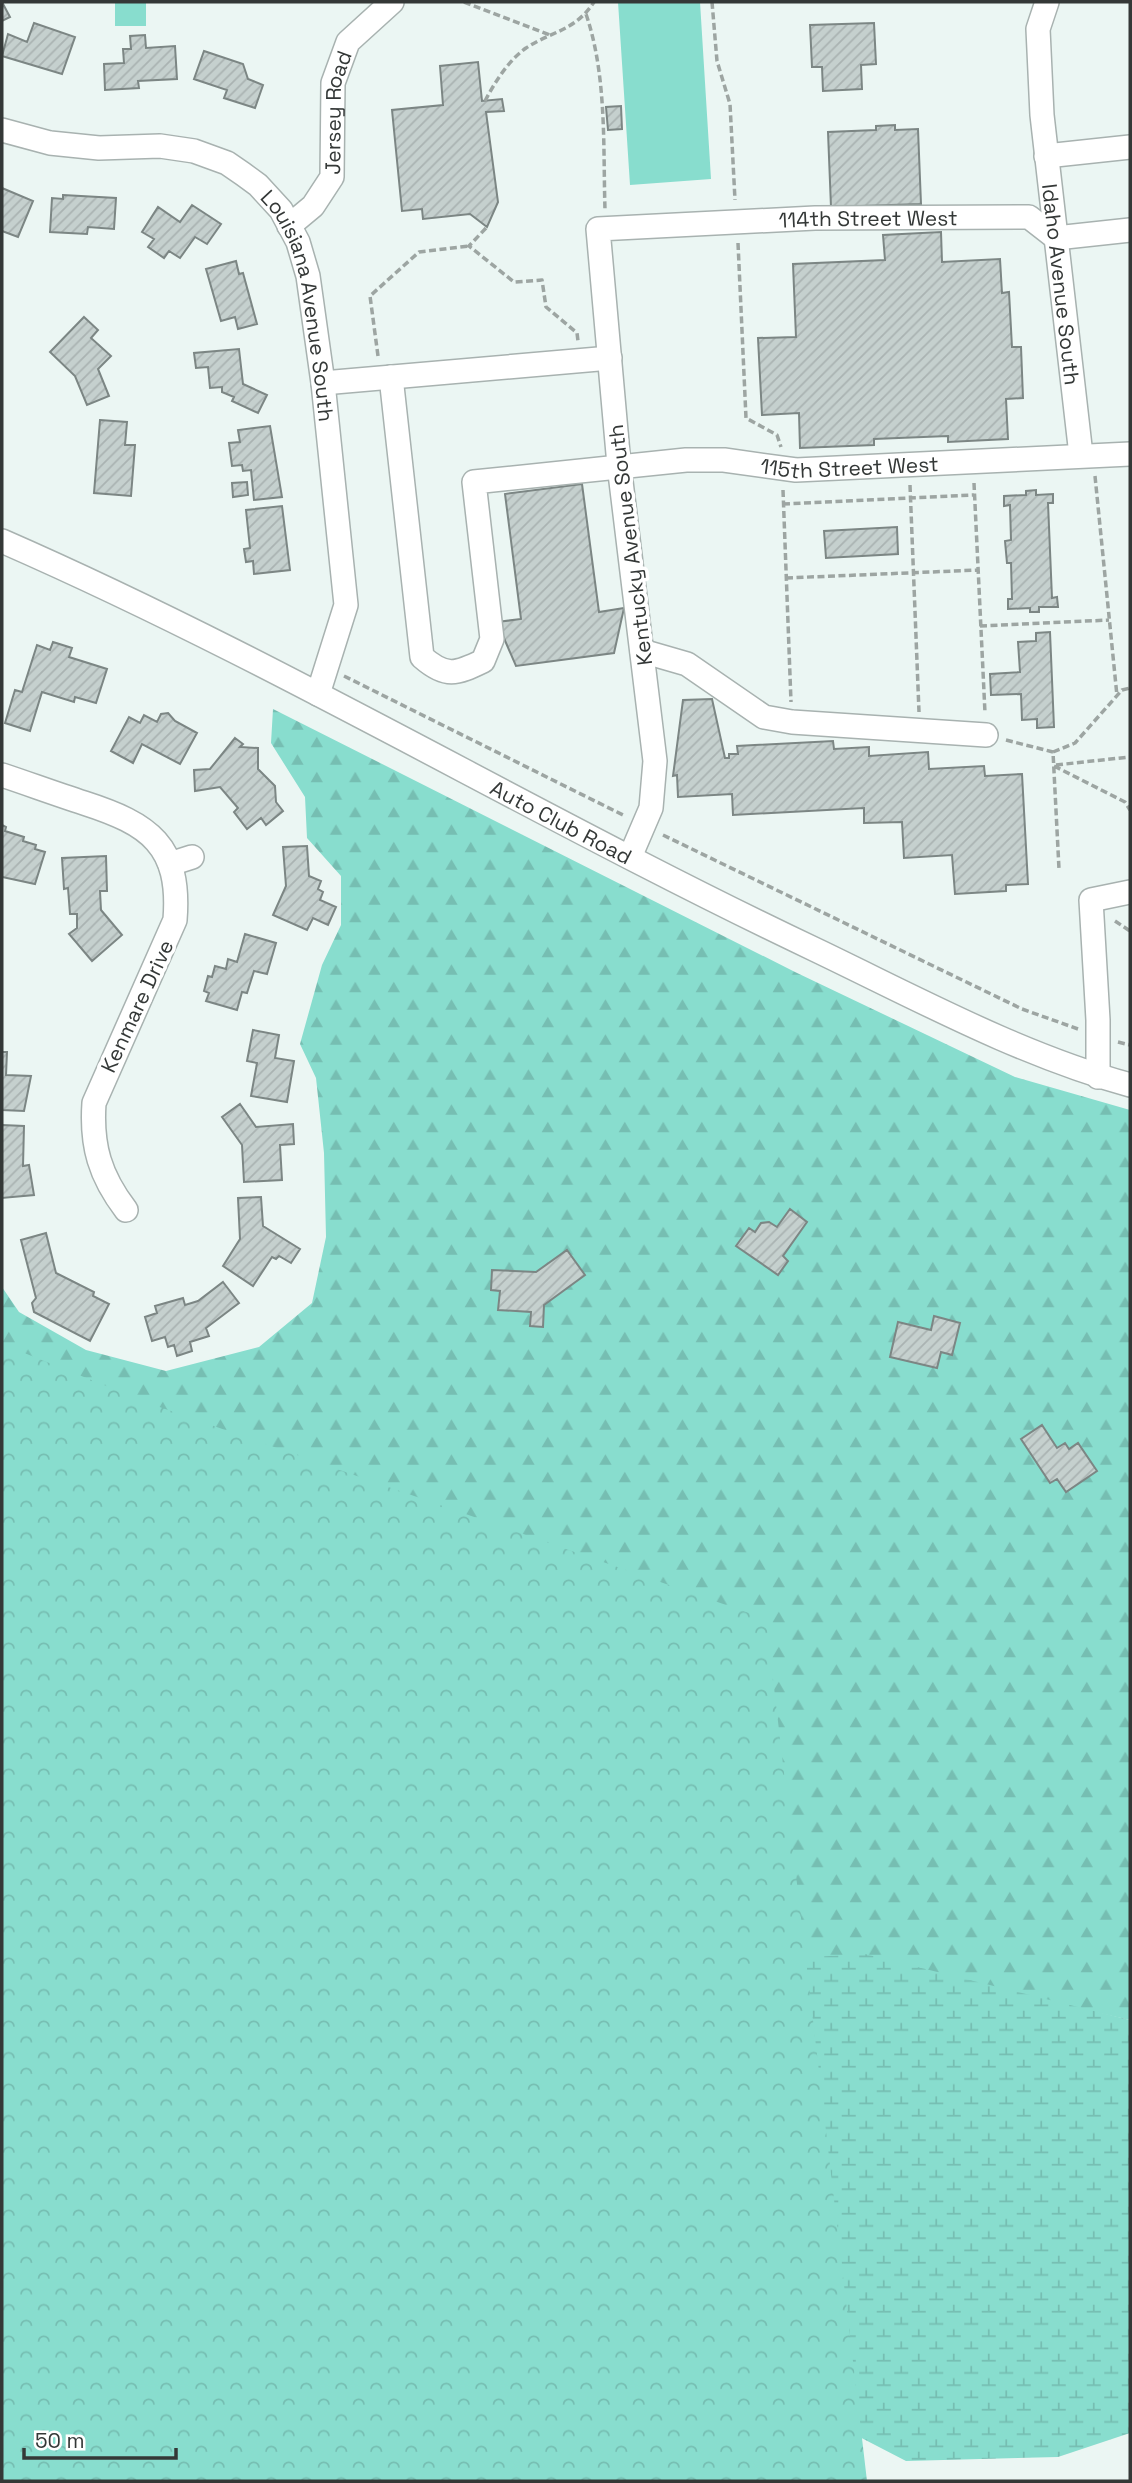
<svg xmlns="http://www.w3.org/2000/svg" width="1132" height="2483" font-family="'Space Grotesk',sans-serif">
<defs>
<pattern id="forest-firs" width="22" height="20" patternUnits="userSpaceOnUse" patternTransform="scale(1.75)"><rect width="22" height="20" fill="#88ddce"/><path d="M5 1l3.5 6h-7zM16 11l3.5 6h-7z" fill="#76beb2"/></pattern>
<pattern id="wetland-marsh" width="20" height="14" patternUnits="userSpaceOnUse" patternTransform="scale(1.75)"><rect width="20" height="14" fill="#88ddce"/><path d="M1 5h8M5 5V1M11 12h8M15 12V8" fill="none" stroke="#76beb2"/></pattern>
<pattern id="park-crowns" width="20" height="18" patternUnits="userSpaceOnUse" patternTransform="scale(1.75)"><rect width="20" height="18" fill="#88ddce"/><path d="M2 6a3 3 0 1 1 6 0M12 15a3 3 0 1 1 6 0" fill="none" stroke="#76beb2"/></pattern>
<pattern id="building-hatch" width="6" height="6" patternUnits="userSpaceOnUse" patternTransform="scale(1.75)"><rect width="6" height="6" fill="#c5d0ce"/><path d="M-1 1l2-2M0 6l6-6M5 7l2-2" fill="none" stroke="#aab3b2"/></pattern>
</defs>
<rect width="100%" height="100%" fill="#ebf6f3"/>
<path fill="url(#forest-firs)" d="M273,709L795,972L1015,1077L1130,1110V2020L1077,2008L646,1967L2,1775V1287L19,1312L86,1350L166,1371L259,1347L312,1303L326,1237L324,1153L316,1078L300,1044L322,965L341,925V876L307,838L305,797L271,743Z"/>
<path fill="url(#wetland-marsh)" d="M2,1776L646,1966L865,1954L1130,2020V2433L1058,2457L906,2461L738,2374L2,2481Z"/>
<path fill="url(#park-crowns)" d="M2,1344L151,1404L766,1619L867,2481H2Z"/>
<path fill="#88ddce" d="M115,2H146V26H115Z
M618,2H700L711,179L630,185Z"/>
<path fill="url(#building-hatch)" stroke="#7c8684" stroke-width="2" d="M2,2L10,17L2,21Z
M34,23L75,37L62,74L2,56L8,34L27,42Z
M874,23L876,64L861,65L862,89L823,91L822,67H812L810,25Z
M145,35L146,48L175,46L177,79L138,81L139,88L105,90L104,64L124,63L123,49H131L130,36Z
M204,51L243,64L248,79L263,85L255,108L224,98L227,90L194,79Z
M478,62L482,101L502,99L504,111L486,112L498,202L487,227L470,214L423,219L422,209L402,211L392,110L443,105L440,66Z
M621,106L622,129L608,130L606,107Z
M895,125V130L918,129L921,204L831,207L828,132L876,130V126Z
M2,188L33,201L18,237L2,231Z
M63,195L116,198L114,229L88,227L87,234L50,232L52,198L63,199Z
M192,205L221,224L207,244L195,237L180,258L169,251L164,258L148,247L154,239L142,232L158,207L180,222Z
M941,232L942,262L1000,259L1002,293L1009,292L1012,347H1021L1023,398L1006,399L1008,439L948,442V436L874,439V445L800,448L799,413L762,415L758,338L796,337L793,264L885,260L883,235Z
M236,261L239,274L243,273L257,324L238,329L235,317L221,321L206,269Z
M84,317L98,330L91,338L111,356L98,369L109,396L87,405L75,376L50,352Z
M239,349L243,384L267,395L258,413L232,401L234,397L222,392V387L210,388L208,367L196,368L194,353Z
M100,420L127,422L125,445H135L131,496L94,493Z
M270,426L282,497L254,500L251,470L243,471L242,465L232,466L229,443L240,442L238,430Z
M247,482L248,495L233,497L232,483Z
M582,484L599,612L624,608L614,653L516,666L497,622L521,619L505,494Z
M1036,490V495L1053,494V503H1048L1052,598L1057,597L1058,607H1039V612H1030V608L1008,609V599H1012L1011,563H1007L1005,541L1011,540L1010,505L1004,506V496L1026,495V491Z
M282,506L290,570L254,574L253,561L246,562L244,549L250,548L246,510Z
M897,527L898,554L826,558L824,531Z
M1050,632L1054,727L1037,728V719L1022,720L1021,694L991,695L990,674L1020,672L1018,642L1036,641V633Z
M53,642L72,648L69,657L107,669L96,703L75,697L74,702L42,692L30,731L5,723L15,690L22,692L37,645L50,650Z
M712,699L725,758H729V754H738L737,746L833,741L834,749L869,747V756L928,752L929,769L984,766L985,776L1022,774L1028,884L1006,885V891L955,894L952,855L904,858L902,822L864,823V808L733,815L732,794L678,797L677,775L673,776L683,700Z
M168,713L175,721L197,733L180,764L142,744L133,763L111,751L129,717L140,723L144,715L157,722L161,714Z
M235,738L243,744L240,747L258,748V769L275,786L276,802L283,811L266,825L261,818L247,829L234,812L238,808L220,787L195,791L194,770L210,769Z
M2,825L6,827L5,831L24,837L23,841L36,845L35,849L45,852L35,884L2,877Z
M307,846L309,876L321,881L318,889L323,892L320,900L336,907L328,925L313,918L307,930L273,915L286,886L283,847Z
M106,856L107,891H100L101,910L122,935L92,961L69,934L77,928V914H70L68,888L64,889L62,858Z
M245,934L276,943L267,974L254,971L247,993L242,992L237,1010L206,1001L209,993L204,991L208,976L212,977L215,966L226,969L228,959L237,962Z
M253,1030L279,1035L275,1058L294,1061L287,1102L251,1096L257,1063L247,1061Z
M2,1052H7L6,1075L31,1076L24,1111L2,1110Z
M240,1104L256,1127L293,1124L294,1144L280,1145L282,1180L244,1182L242,1145L222,1117Z
M2,1125L24,1126L23,1166L29,1165L34,1195L2,1198Z
M261,1197L263,1226L300,1249L291,1263L279,1256L276,1259L272,1257L253,1286L223,1266L240,1239L238,1198Z
M790,1209L807,1222L783,1256L788,1261L778,1275L736,1246L749,1228L755,1232L761,1223L769,1222L777,1227Z
M46,1233L56,1273L94,1292L93,1296L109,1304L90,1341L34,1312L32,1303L36,1298L21,1240Z
M567,1250L585,1275L544,1305L543,1327L530,1326L531,1312L498,1310L500,1291L491,1290L492,1270L536,1272Z
M223,1282L239,1303L206,1328L209,1336L190,1342L192,1351L177,1356L174,1345L168,1347L165,1337L152,1341L145,1317L157,1313L155,1306L183,1298L185,1305L198,1301Z
M934,1316L960,1323L952,1355L941,1352L937,1368L890,1357L898,1322L931,1330Z
M1042,1425L1057,1448L1065,1443L1069,1449L1078,1443L1097,1471L1066,1492L1057,1479L1050,1483L1021,1439Z"/>
<g fill="none" stroke-linecap="round" stroke-linejoin="round">
<defs>
<g id="minor">
<path id="s1" d="M1047,2L1038,29L1042,115L1081,455"/>
<path id="s2" d="M2,130L50,143L99,148L160,146L194,151L227,163L243,174L258,185L281,210L298,242L308,276L323,383L346,605L318,694"/>
<path d="M1046,156L1130,147"/>
<path id="s3" d="M289,226L313,206L332,177L333,83L348,42L392,2"/>
<path id="s4" d="M391,377L422,657C446,678 456,674 483,661L492,639L474,482L686,460H724L796,470L1130,454"/>
<path d="M323,383L610,358"/>
<path id="s5" d="M2,541C281,663 543,821 818,951C920,1000 1021,1055 1130,1085"/>
<path d="M642,651L687,664L764,717L792,722L986,735"/>
<path d="M2,775C29,784 56,794 84,803C149,824 181,845 175,920L94,1103C91,1146 100,1176 126,1210"/>
<path id="s6" d="M630,857L651,808L655,761L619,465L598,229L815,218L1029,217L1056,238L1130,230"/>
<path d="M170,864L192,857"/>
<path d="M1098,1077V1020L1091,900L1130,892"/>
</g>
</defs>
<use href="#minor" stroke="#a8b2b0" stroke-width="26"/>
<path stroke="#9da5a2" stroke-width="3.5" stroke-dasharray="7 3.5" stroke-linecap="butt" d="M464,2L550,35
M712,2L717,61L730,104L735,200
M586,14C607,76 603,145 605,210
M485,101C495,82 508,61 526,48C552,31 575,31 594,2
M486,228L469,246L514,282L542,280L546,307L577,333L578,341
M738,243L746,418L777,435L781,447
M378,356L370,296L419,252L469,246
M1095,476L1117,696
M974,483L985,713
M910,485L919,712
M783,490L791,702
M783,504L974,495
M786,578L978,570
M980,626L1109,620
M344,676L625,816
M1006,740L1053,752L1059,869
M1053,752L1075,743L1122,690L1130,688
M1056,765L1130,757
M1054,766L1125,802L1130,810
M663,835L1022,1009L1078,1029
M1115,921L1130,931
M1118,1042L1130,1045"/>
<use href="#minor" stroke="#fff" stroke-width="23"/>
</g>
<g text-anchor="middle" dominant-baseline="central" stroke-width="7" stroke-linejoin="round" paint-order="stroke">
<g font-size="21" fill="#343837" stroke="#fff">
<text stroke="none"><textPath href="#s3" startOffset="131">Jersey Road</textPath></text>
<text stroke="none"><textPath href="#s6" startOffset="906">114th Street West</textPath></text>
<text stroke="none"><textPath href="#s1" startOffset="285">Idaho Avenue South</textPath></text>
<text stroke="none"><textPath href="#s2" startOffset="399">Louisiana Avenue South</textPath></text>
<text stroke="none"><textPath href="#s4" startOffset="908">115th Street West</textPath></text>
<text transform="translate(630 545) rotate(-97)">Kentucky Avenue South</text>
<text stroke="none"><textPath href="#s5" startOffset="626">Auto Club Road</textPath></text>
<text transform="translate(137 1006) rotate(-65)">Kenmare Drive</text>
</g>
</g>
<rect width="1132" height="2483" fill="none" stroke="#343837" stroke-width="7"/>
<path d="M24 2448v10h152v-10" fill="none" stroke="#343837" stroke-width="3.5"/>
<text x="35" y="2448" font-size="21" fill="#343837" stroke="#ffffff" stroke-width="5" paint-order="stroke">50 m</text>
</svg>
